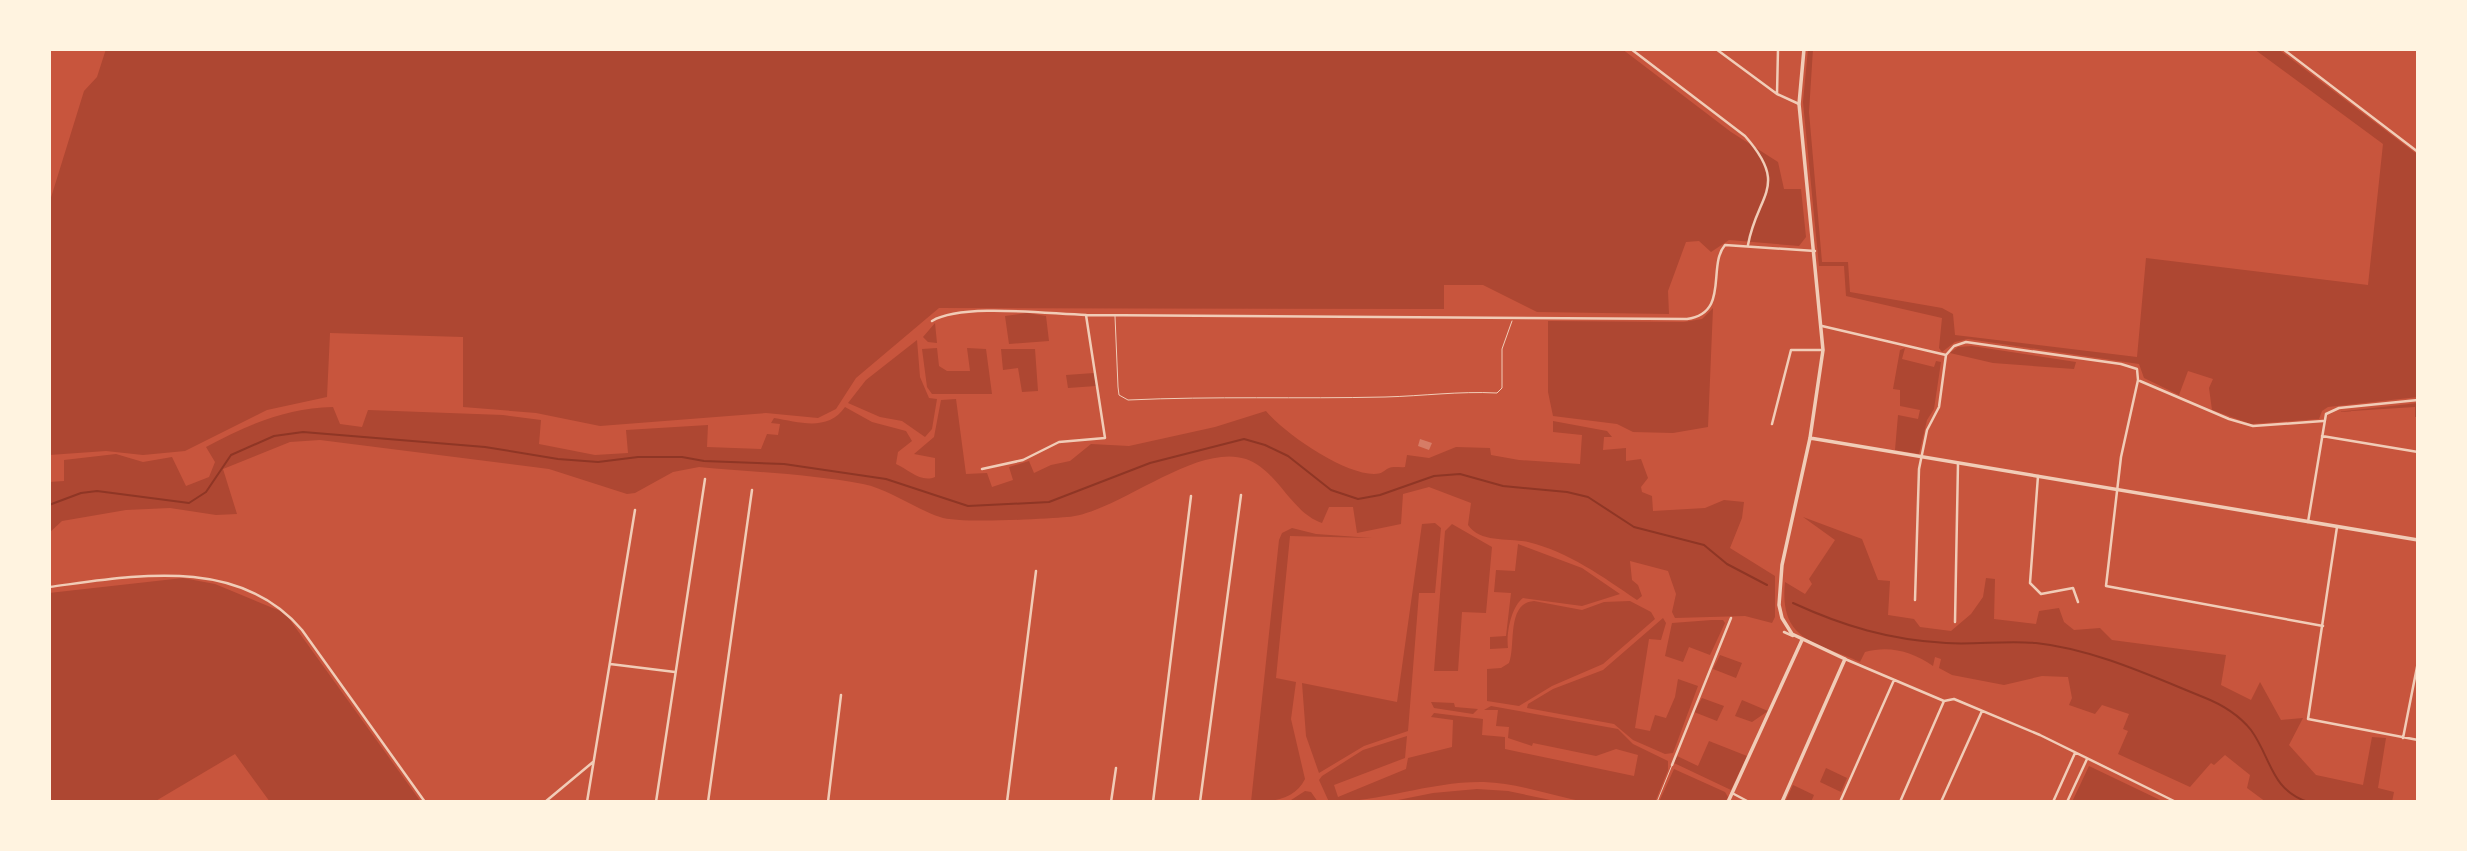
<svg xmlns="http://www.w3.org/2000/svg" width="2467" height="851" font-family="Inter,sans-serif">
<rect width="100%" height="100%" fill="#c8553d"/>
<path fill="#ae4732" d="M106,49H1622L1731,132L1778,162L1784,189H1801L1806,237L1799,246L1729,240L1711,252L1699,241L1686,242L1668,291L1669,314L1537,312L1483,285H1444V309L939,308L856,378L836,409L818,418L766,413L600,426L536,413L463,407V337L330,333L327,397L267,410L185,451L143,455L106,451L49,455V204L84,91L97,77Z
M1808,49H1813L1809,112L1822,262H1848L1850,292L1942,308L1953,314L1955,335L2137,357L2146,258L2368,285L2383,144L2254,49H2278L2418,155V397L2328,407L2322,411L2319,419L2251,424L2212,410L2209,388L2213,379L2188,371L2179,395L2144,378L2139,364L1968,339L1955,342L1942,352L1939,348L1942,318L1846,296L1844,266H1819L1803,102Z
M1713,308L1708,427L1673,433L1633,432L1617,424L1553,416L1548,392V321L1684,322L1702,319Z
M1027,313L1046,316L1049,341L1009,344L1005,316Z
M935,323L937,343L928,342L923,337Z
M917,340L920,377L929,398L937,399L932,429L925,437L902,421L880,417L848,403L866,380Z
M1972,346L2076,362L2074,369L1993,363L1950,353L1958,347Z
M937,348L939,366L947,371H970L967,348L986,349L992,394H932L927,387L922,349Z
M1905,348L1902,359L1934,367L1936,361L1941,362L1934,409L1927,420L1919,454L1895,450L1898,415L1918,419L1920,410L1900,406V390L1893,389L1900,350Z
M1001,349H1035L1038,391L1022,392L1018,368L1003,370Z
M1094,373L1096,386L1068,388L1066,375Z
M956,399L966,474L987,473L992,487L1013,480L1009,467L1029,461L1034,473L1051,465L1070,461L1091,444L1129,446L1215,427L1266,411C1285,434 1344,474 1374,474C1382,474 1383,471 1389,468C1394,466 1400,468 1405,467L1407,455L1429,458L1456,447L1490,448L1491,455L1519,460L1580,464L1582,435L1553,432V421L1607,431L1612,437H1604L1603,450L1626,448V461L1641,459L1648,478L1641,487L1642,492L1652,496L1653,511L1705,508L1724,500L1744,502L1742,518L1730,548L1775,576V617L1772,623L1745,616L1675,618L1672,612L1676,594L1668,571L1630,561L1632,580L1638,585L1642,596L1637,600C1603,577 1569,552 1528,542C1509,538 1480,543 1468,525L1471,503L1429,487L1403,494L1401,524L1357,533L1353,507H1329L1322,523C1290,512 1278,470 1246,459C1195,442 1116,514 1067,517C1044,519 958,524 940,517C915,509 889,489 863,484C810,474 753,472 699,467L673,472L635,493L627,494L549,469L320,440L290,442L223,469L237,514L216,515L170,508L126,510L62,521L49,533V482L64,481V460L116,454L143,462L172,457L186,486L209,477L215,462L206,447C247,425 286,408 333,407L340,424L362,427L368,410L503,415L541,420L539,444L595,455L628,453L626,430L708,425L707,447L761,449L767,434L778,435L780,424L771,423L774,418C799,422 828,432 845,407L872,422L906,431L912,441L898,452L896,464C909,470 921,483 935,477V458L914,454L934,437L941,400Z
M2418,403V417H2415V407L2336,412Z
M1803,517L1862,539L1878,580L1890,581L1888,615L1914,619L1920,627L1951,631L1971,614L1983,597L1986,578L1995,579L1994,619L2036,624L2039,611L2059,608L2064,622L2074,630L2100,628L2112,640L2226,655L2221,685L2251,700L2260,682L2281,720L2303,718L2289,745L2316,775L2363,785L2372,737L2386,738L2378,788L2394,792L2392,802H2266L2247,788L2250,775L2225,755L2214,765L2211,763L2190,787L2118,754L2128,731L2123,729L2129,714L2102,705L2095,714L2069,705L2072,698L2068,677L2042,676L2004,685L1952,675L1939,668L1941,659L1935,657L1933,666C1913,652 1890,645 1865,652L1860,662C1815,642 1779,641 1785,582L1805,594L1812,584L1809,579L1835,540Z
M1435,523L1441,528L1435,593H1419L1408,731L1364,746L1319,773L1306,736L1302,683L1397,702L1422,524Z
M1452,524L1492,547L1486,613L1462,612L1458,671H1434L1445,531Z
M1292,528L1316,534L1372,538L1290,536L1276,678L1296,682L1291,719L1305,779C1295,800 1271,802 1251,802L1279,540L1282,533Z
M1518,544L1582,568L1620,594L1582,606L1523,598C1511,607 1506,634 1508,648L1490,649V637L1506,636L1511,593L1494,592L1496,570L1515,571Z
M183,578L215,584L285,613L421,802H270L235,754L154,802H49V593Z
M1534,601L1582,610L1604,602L1630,601L1651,612L1655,619L1603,664L1552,686L1519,706L1487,701V669L1501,668L1509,663C1516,646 1506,603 1534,601Z
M1663,618L1666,623L1661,640L1649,639L1635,728L1650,731L1655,715L1666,718L1675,697L1678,679L1698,686L1673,753L1665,754L1633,740L1614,724L1527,708L1528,704L1553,689L1603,670Z
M1712,620H1723L1725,623L1710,655L1689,647L1683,662L1665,656L1672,623Z
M1720,655L1742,663L1736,678L1713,669Z
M1702,698L1724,706L1717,721L1694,712Z
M1742,700L1768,711L1752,722L1735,716Z
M1431,702L1454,703L1455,707L1478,709L1473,714L1434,708Z
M1491,706L1618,729L1633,744L1668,761V770L1655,802C1633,802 1607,806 1585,802C1552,796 1519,783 1484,782C1431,781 1381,802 1329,802L1319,780L1322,776L1363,750L1407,736L1405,758L1334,785L1338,797L1406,769L1408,758L1452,747L1453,720L1431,717L1434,713L1483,719L1482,735L1505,737V749L1634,776L1638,755L1616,749L1596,756L1533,743L1532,746L1508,738L1509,727L1496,726L1498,710H1484Z
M1709,741L1747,756L1731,790L1674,763L1677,756L1698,766Z
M2089,766L2160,800L2159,802H2072Z
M1826,768L1847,778L1841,792L1820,782Z
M1674,769L1725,792L1728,797L1725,802H1659Z
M1793,785L1814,795L1811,802L1786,800Z
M1477,789L1508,791L1560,802H1388L1433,793Z
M1305,791L1311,792L1318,802H1288Z"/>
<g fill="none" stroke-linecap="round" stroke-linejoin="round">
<path stroke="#8f3625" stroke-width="2" d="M49,505L81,493L97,491L189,503L206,492L231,455L274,436L303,432L485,447L558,459L598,462L638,457H682L704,461L784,464L886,479L968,506L1049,502L1150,463L1244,439L1265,445L1288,456L1331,490L1358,499L1380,495L1434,476L1460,474L1503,486L1567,492L1588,497L1634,527L1704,545L1727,564L1767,585
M1793,603C1843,626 1890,640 1946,643C1976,645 2006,640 2036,643C2093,649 2151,676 2203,697C2221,704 2239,715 2251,730C2272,759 2270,789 2308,802"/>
</g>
<path fill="#d67c66" d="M1420,439L1432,443L1429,450L1418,446Z"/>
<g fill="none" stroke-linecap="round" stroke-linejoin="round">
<path stroke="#f1ccb7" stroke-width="1" d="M1115,316L1118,387L1119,395L1128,400C1214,396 1299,399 1385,397C1423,396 1459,391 1497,393L1502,388V349L1512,321
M1657,802L1672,765"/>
<path stroke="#f1ccb7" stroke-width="2.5" d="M1631,49L1745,136C1790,187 1757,194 1748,245
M1716,49L1777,94L1799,104
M2283,49L2418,152
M1777,94L1778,49
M932,321C962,303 1048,314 1086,315L1687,319C1730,313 1707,266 1725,245L1815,251
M1822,326L1946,355
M1946,355L1954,346L1966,342L2121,364L2137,369L2138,380L2121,457L2106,586L2323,626
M2140,381L2229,419L2253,426L2323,421
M1772,424L1791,350H1823
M2322,436L2418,452
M982,469L1023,460L1059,442L1105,438L1086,315
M2038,476L2030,583L2041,594L2073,588L2078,602
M2308,522L2326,414L2339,408L2418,400
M2337,527L2308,719L2418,740
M49,587C134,576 238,555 302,630L425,802
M1915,600L1919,469L1927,430L1939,407L1946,355
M1955,622L1958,463
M1784,632L1793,636
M1845,659L1944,701L1954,699L2040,735L2176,802
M610,664L675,672
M2403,738L2418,662
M1672,765L1731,618
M1732,793L1749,802
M545,802L593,762
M587,802L635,510
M656,802L705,479
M708,802L752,490
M828,802L841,695
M1007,802L1036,571
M1111,802L1116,768
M1153,802L1191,496
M1200,802L1241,495
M1840,802L1894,680
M1900,802L1944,701
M1941,802L1982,711
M2053,802L2075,753
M2067,802L2087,759"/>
<path stroke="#f1ccb7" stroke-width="3.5" d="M1810,438L2418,540
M1728,802L1802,640
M1782,802L1845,659L1792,634L1782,618L1779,605L1782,565L1810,438L1823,350L1799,104L1804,49"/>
</g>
<rect width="2467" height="851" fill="none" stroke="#fff3e0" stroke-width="102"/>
</svg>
